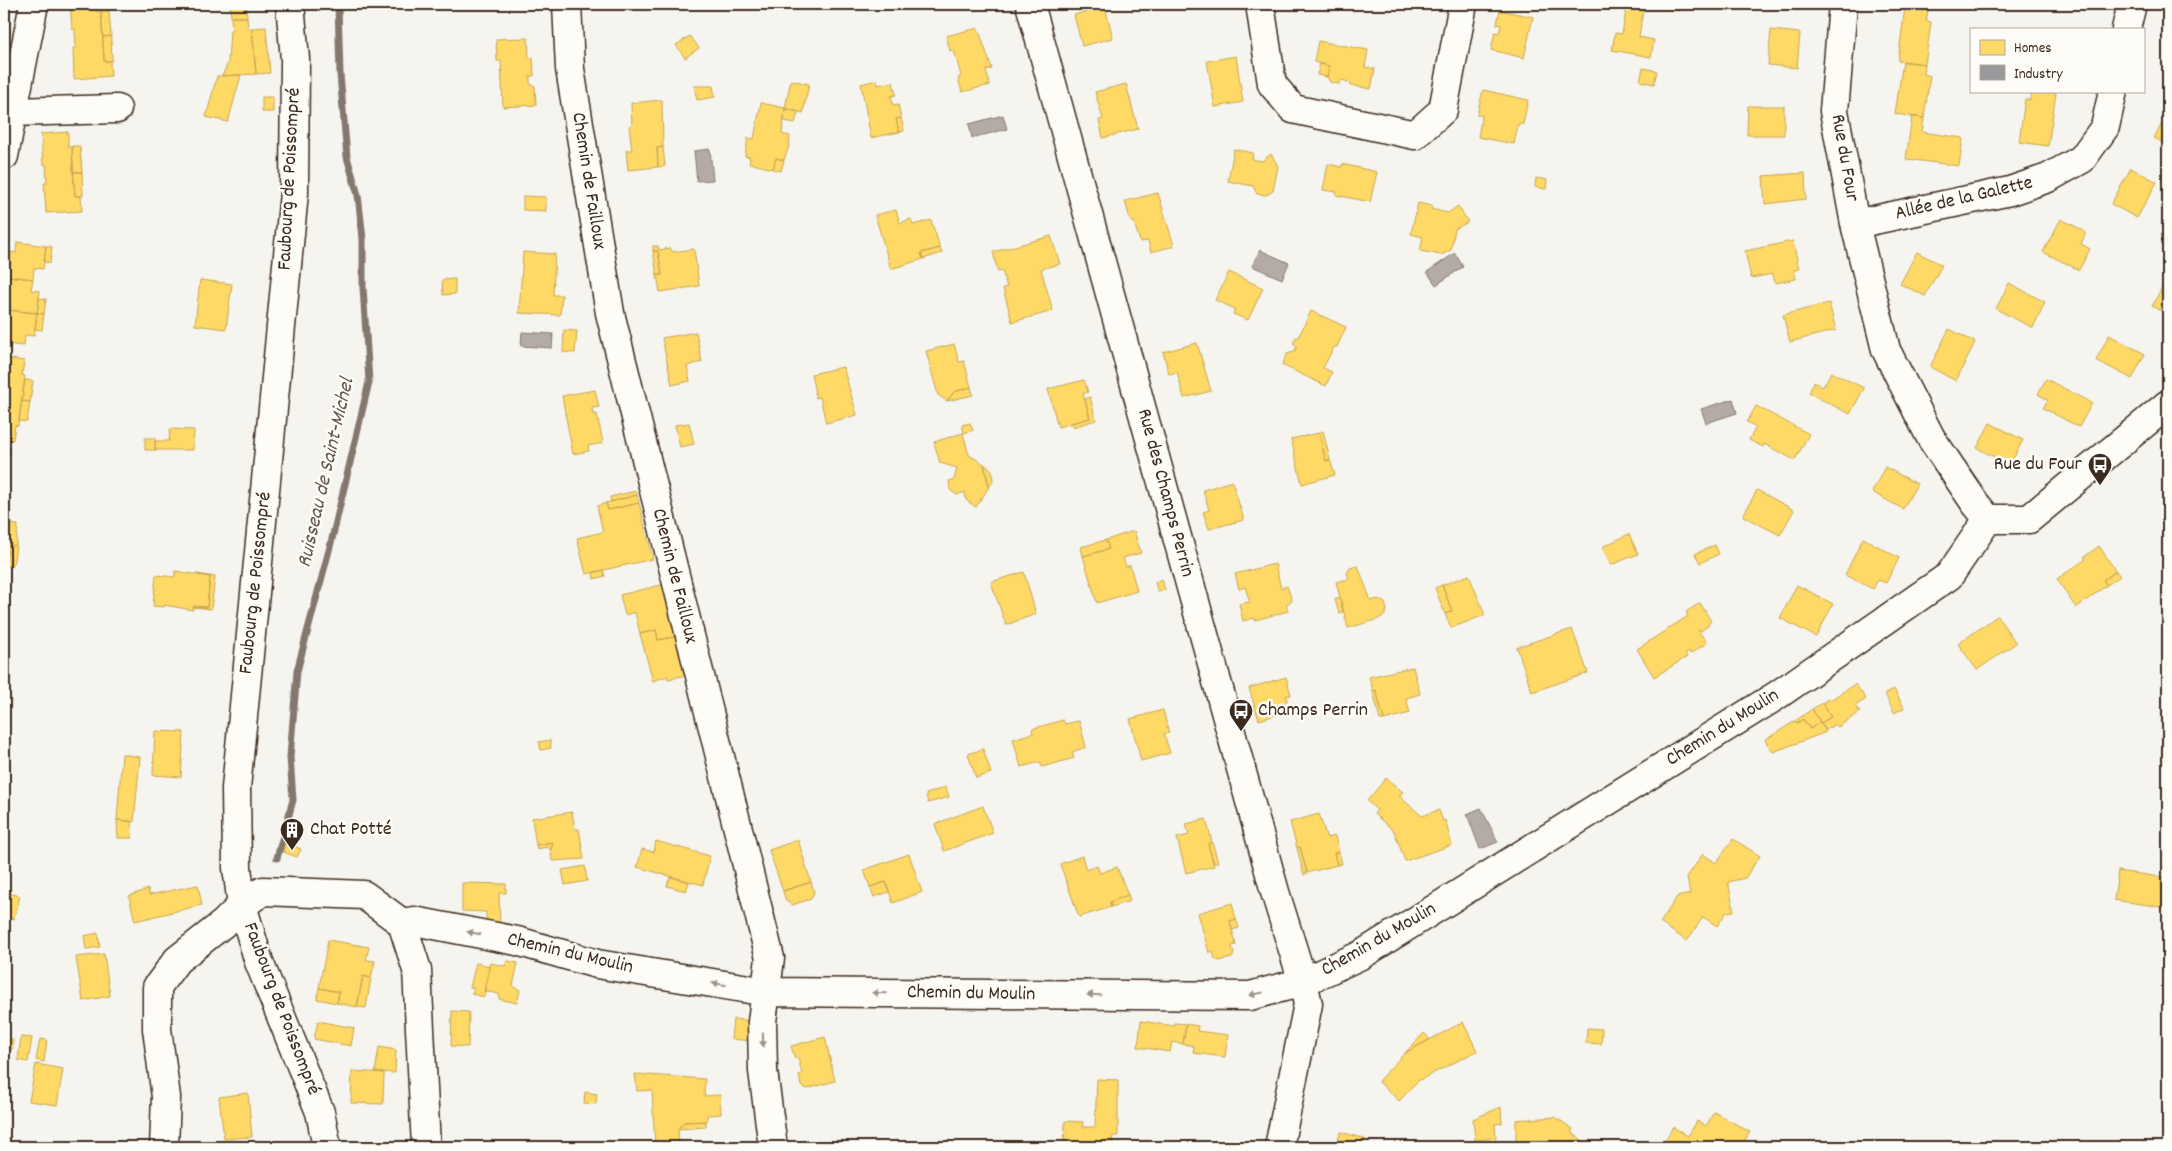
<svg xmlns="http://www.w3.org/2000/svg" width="2172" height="1151" font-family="Dekko,sans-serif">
<rect width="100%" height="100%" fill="#f5f4ee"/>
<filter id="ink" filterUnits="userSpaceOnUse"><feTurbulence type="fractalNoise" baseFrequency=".02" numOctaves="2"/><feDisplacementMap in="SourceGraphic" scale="10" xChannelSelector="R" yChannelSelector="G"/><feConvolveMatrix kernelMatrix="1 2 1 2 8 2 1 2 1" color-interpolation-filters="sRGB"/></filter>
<g filter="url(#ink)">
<path fill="#b4aca4" stroke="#84786e" d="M1003,115L1007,129L972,138L969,124Z
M710,149L713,180L697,181L694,151Z
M1260,250L1289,263L1282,279L1252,266Z
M1455,253L1463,267L1436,285L1427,272Z
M522,332L553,334L552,348L521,346Z
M1733,399L1737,413L1706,423L1701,409Z
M1481,808L1498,842L1480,849L1467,814Z"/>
<path fill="#ffd966" stroke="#c4a450" d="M70,4H97V12L101,11L104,61H110L111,76L74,79L73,48H76L75,29H72Z
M246,4L247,17H231L230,5Z
M1627,4H1680L1679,11L1644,4L1639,37L1654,40L1651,57L1612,50L1615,33L1622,34Z
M1900,4H1929L1928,11L1899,7Z
M1105,7L1113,38L1082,46L1074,15Z
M1905,7L1928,11L1926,21L1931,22L1925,64L1898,61Z
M1500,10L1533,17L1524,58L1491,50L1495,32L1499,33L1501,25L1497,24Z
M101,11H109L111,36L103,37Z
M231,17H247L248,28H252L256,74L222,76L228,63L230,30H232Z
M266,27L270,73L256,74L252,28Z
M978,28L992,69L986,70L990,85L962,92L958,78L961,76L954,50L950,51L946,36Z
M1771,30L1800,33L1797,68L1768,65Z
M111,36L112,61H104L103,37Z
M690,36L699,48L685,58L676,45Z
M528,38L529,57L533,58L534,76H530V84L535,86L536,105L503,107L501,61H497L496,39Z
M1318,41L1368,50L1365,67L1375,69L1371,89L1350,85L1351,83L1342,80L1339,84L1330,82L1327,77L1329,66L1314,62Z
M1236,56L1243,102L1215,107L1207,61Z
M1903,61L1925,64L1924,74L1930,76L1924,118L1895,114Z
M1320,64L1329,66L1327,77L1317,75Z
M1643,68L1657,71L1654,84L1640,81Z
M241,75L228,122L206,117L217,76Z
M791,80L809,84L803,113L785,108Z
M877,80L878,85L893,82L896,95L891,96L893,105L898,104L901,118L896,119L899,132L871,138L861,84Z
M1126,84L1138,129L1103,138L1099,120L1103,119L1095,92Z
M694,86H713L715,97L697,100Z
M1483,90L1528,100L1523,124H1518L1514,144L1478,137L1482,115H1477Z
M2032,91L2056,93L2048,146L2019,142L2025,99L2030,100Z
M262,97H273V112H262Z
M662,100L663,147L657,148L658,167L628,170L626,150H632L629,126L632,125L631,103Z
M761,103L785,108L782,134L790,136L789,146L784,160L776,158L773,169L749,163L750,157L745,156L748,138L754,139Z
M1748,106H1784V135H1747Z
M785,109L798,112L795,123L784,121Z
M2168,113V145L2154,138Z
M1912,117L1924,118L1922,132L1963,138L1959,166L1906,159Z
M901,118L904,131L899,132L896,119Z
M68,132V147H72L75,196H81L82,211L46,213L44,183H47L46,164H43L41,134Z
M72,146H80L82,172H73Z
M663,147L665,166L658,167L657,148Z
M1234,149L1253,153L1252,159L1262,161L1271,154L1278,166L1273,191L1266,195L1257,194L1253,186L1228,181Z
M776,158L784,160L781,171L773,169Z
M1328,164L1342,167V164L1377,172L1370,202L1336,195L1337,192L1323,190Z
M2131,168L2157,182L2137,218L2111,204Z
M73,172H82L83,196H75Z
M1805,173L1806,199L1765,204L1763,176Z
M1536,178L1547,180L1546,189L1535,187Z
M1158,193L1174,246L1151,252L1148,241L1140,242L1134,222H1131L1125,201Z
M523,196L546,197V211L523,210Z
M1418,203L1432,206L1431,209L1448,213L1458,206L1468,222L1455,229L1451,250L1441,255L1420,251L1423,237L1411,234Z
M896,210L900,223L911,219L913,225L931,220L940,248L921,253L923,259L891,269L875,215Z
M2061,219L2086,232L2081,244L2090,249L2079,270L2043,252Z
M1051,236L1060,264L1041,269L1053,311L1012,322L1003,288L1007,287L1002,271L998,272L993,252Z
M1793,241L1799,269L1794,270L1796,279L1775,283L1773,274L1751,278L1745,251Z
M17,242L46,246L43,269L34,268L33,279L8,276L11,252L16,253Z
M46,246L52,247L50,263L44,262Z
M653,246H658L659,250L670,248L673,252L694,249L699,286L660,292L657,275H662L658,251H653Z
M940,248L942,253L923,259L921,253Z
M653,251H658L662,275H657Z
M523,252L555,254L553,295H562L560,315L519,313Z
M1917,252L1942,265L1925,296L1900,284Z
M1229,272L1263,288L1248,320L1233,314L1235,309L1215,300Z
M8,276L33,279L31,290L40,291L37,313L8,310L9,300H5Z
M455,279V294L443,295L442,280Z
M200,280L232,284L226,329L195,325Z
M2166,280L2168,281V315L2152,306Z
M2009,283L2045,302L2033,328L1996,309Z
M39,298L46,299L44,314L37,313Z
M1829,303L1836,330L1790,342L1783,315Z
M8,310L37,313L34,336L25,335L24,346L4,344V319L7,320Z
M1311,311L1346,327L1337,347H1334L1323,368L1332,372L1326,386L1282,365L1287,354L1294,352L1297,346L1293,343L1296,337L1298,338Z
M37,313L44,314L42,330L35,329Z
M1949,329L1975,342L1956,381L1930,367Z
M564,330L577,331L575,353L563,352Z
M696,332L702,362L687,366L690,381L672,385L662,338Z
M2109,335L2145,354L2132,379L2096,360Z
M1197,343L1211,391L1184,398L1177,372L1169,374L1163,352Z
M954,344L959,362L964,361L971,387L954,392L947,401L938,395L926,351Z
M4,358L24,361L22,375L25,376L18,426L15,425L13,440L4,438Z
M843,367L857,415L826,423L820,397L816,398L811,374Z
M1831,372L1864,388L1850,414L1809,393L1814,382L1823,387Z
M2046,379L2092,403L2079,427L2043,408L2048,400L2038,394Z
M25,380L33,381L30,402L22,401Z
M1084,380L1088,392L1083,394L1090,418L1058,427L1048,389Z
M971,387L973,395L947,401L954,392Z
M595,390L599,407L592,408L593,415L597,414L603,443L588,446L589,451L573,454L562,396Z
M1090,397L1096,420L1073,427L1071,423L1090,418L1085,399Z
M22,401L30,402L27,422L19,421Z
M1756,406L1809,434L1795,460L1764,444L1763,447L1749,440L1756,427L1747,422Z
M689,423L694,444L680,447L675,425Z
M970,423L973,430L964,433L962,425Z
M1990,423L2023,440L2010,465L1977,448Z
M170,429L194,430L193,450H155V441H169Z
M1323,431L1330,460L1326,461L1319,433Z
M963,433L969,455L984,464L989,487L976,507L966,500L965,492L957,495L950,490L949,481L954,480L957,468L940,463L934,442Z
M1319,433L1326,461L1330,460L1335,475L1302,484L1291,439Z
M145,438H155V450H145Z
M984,464L992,470L993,481L989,487Z
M1885,467L1917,484L1903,509L1872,492Z
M1232,481L1244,520L1209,529L1203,512L1209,510L1203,490Z
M1757,490L1794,510L1780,535L1743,516Z
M636,491L637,495L611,502L610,497Z
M637,495L639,503L608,510L606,503Z
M606,503L608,510L639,503L653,559L586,574L577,538L603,532L597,506Z
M4,504H9L7,519H11L5,570Z
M10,524L18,525L16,546L8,545Z
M1134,531L1141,553L1123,558L1126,567L1130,565L1137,591L1097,603L1083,556L1109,549L1106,540Z
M1629,534L1638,554L1611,565L1602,547Z
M1863,538L1899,558L1886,583L1878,580L1873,589L1845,575Z
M1106,540L1109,549L1083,556L1081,547Z
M8,545L16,546L13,566L5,565Z
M1715,545L1719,554L1700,563L1695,554Z
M2099,546L2116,571L2103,580L2107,585L2076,608L2057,579L2086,559L2084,557Z
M1275,564L1281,588L1287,586L1292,601L1286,604L1288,611L1255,620L1254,618L1243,621L1239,604L1250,602L1245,587L1239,589L1235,574Z
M1358,566L1371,601L1378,599L1385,603L1387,610L1384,616L1376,620L1348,628L1336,582L1349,579L1347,573L1350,568Z
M603,570L605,576L594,579L593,573Z
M175,571L210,577L207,607L193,606V610L164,605V607L153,606L156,575L175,577Z
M2116,571L2120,576L2107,585L2103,580Z
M1024,572L1036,614L1006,625L991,582Z
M197,574L215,577L211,609L193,607H207L210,577Z
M1469,575L1485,615L1451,628L1445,614L1452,611L1442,585Z
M1162,579L1165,590L1158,592L1155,582Z
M665,584L678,636L658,640L656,630L640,634L635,612L625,615L620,595Z
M1442,585L1452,611L1445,614L1435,588Z
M1797,585L1833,604L1816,637L1780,618Z
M1335,599H1340L1343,612L1339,613Z
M1700,603L1711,621L1708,624L1709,625L1701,631L1698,630L1707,643L1690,654L1689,651L1685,654L1687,657L1654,677L1637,649L1688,616L1686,612Z
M1997,616L2016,643L1977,670L1958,644Z
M1572,629L1588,673L1532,692L1517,647Z
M656,630L658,640L678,636L687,675L668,679L667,676L653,681L640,634Z
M1413,667L1420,694L1406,698L1410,713L1384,720L1376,690L1373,691L1369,677Z
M1286,677L1291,695L1286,696L1289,711L1259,720L1249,688Z
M1855,684L1866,699L1855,706L1860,712L1838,727L1835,724L1826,730L1821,723L1831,717L1822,703L1829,698L1830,700Z
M1894,689L1904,708L1894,713L1885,694Z
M1376,690L1384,720H1380L1373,691Z
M1822,703L1831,717L1821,723L1812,709Z
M1812,709L1820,722L1810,729L1803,719L1797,723L1795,721Z
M1163,710L1169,733L1164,734L1170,753L1141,761L1130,719Z
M1803,719L1810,729L1820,722L1826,732L1773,752L1765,740L1795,721L1797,723Z
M1063,720L1065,724L1079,721L1086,747L1072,752L1074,758L1042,767L1040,762L1021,767L1013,739L1033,733L1032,729Z
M155,731L184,732L181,777L153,775Z
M550,740L551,748L541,750L539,742Z
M983,749L991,773L976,778L968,754Z
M122,754L140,757L134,822L117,820Z
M1386,778L1403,792L1399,796L1422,816L1439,810L1443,821L1445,820L1452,845L1405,861L1394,831L1374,814L1377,810L1367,801Z
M946,787L949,797L928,803L926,794Z
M983,806L993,833L944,851L935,824Z
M572,812L575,829H579L584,859L552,861L551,850L553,842L536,845L532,818Z
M1319,814L1327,838L1335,836L1339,852L1334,853L1337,865L1307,873L1300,847L1297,848L1290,822Z
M1206,819L1212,842L1208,844L1214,866L1186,873L1177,838L1189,835L1186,824Z
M117,820L131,821L132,838H118Z
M1733,839L1760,856L1745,878L1728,882L1734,911L1727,912L1717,926L1703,917L1687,941L1660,923L1677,897L1690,894L1687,877L1703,854L1716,863Z
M798,840L811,882L783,891L769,850Z
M656,841L710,856L703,885L637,867L642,849L654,852Z
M553,842L551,850L547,847L537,849L536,845Z
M1212,842L1218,862L1214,863L1208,844Z
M285,843L301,849L297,857L283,852Z
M1300,847L1307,873L1304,875L1297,848Z
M1339,852L1342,864L1337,865L1334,853Z
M909,854L922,892L893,903L886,882L870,887L864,870Z
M1082,856L1086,870L1097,866L1100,873L1117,867L1128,895L1110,902L1111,907L1079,917L1060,864Z
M585,866L587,881L565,885L562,870Z
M2118,871L2168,878V908L2114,900Z
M670,877L689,882L686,891L667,886Z
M811,882L814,892L811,899L792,905L786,901L783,891Z
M886,882L889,892L874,897L870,887Z
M462,883L506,884V893H499L500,929L486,926V912L462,911Z
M198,885L202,905L135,921L129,896L148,889L149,895Z
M5,892L20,896L14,919L4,916Z
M1128,895L1130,901L1111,907L1110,902Z
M1232,903L1236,919L1230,921L1236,945L1232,946L1234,954L1232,958L1219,961L1215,959L1213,951L1209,953L1198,913Z
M1236,919L1239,928L1232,930L1230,921Z
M98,933L100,947L86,949L84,936Z
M328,940L369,947L366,960L375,961L371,978L363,976L357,1007L337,1003L339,992L319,988Z
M104,954L110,996L83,1001L76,957Z
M507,961L518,963L513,986L520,990L517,1003L499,999V994L484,991L490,963L505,966Z
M476,963L490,966L484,997L472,994L474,988H470Z
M363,976L371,978L366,1008L357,1007Z
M319,988L339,992L337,1003L317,999Z
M452,1011L469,1012L468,1047L451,1046Z
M733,1019L753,1021L752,1041L731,1039Z
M318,1021L354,1028L351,1046L314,1039Z
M1141,1021L1174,1026V1023L1186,1024L1183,1044L1172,1042L1170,1052L1138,1047Z
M1463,1022L1477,1051L1418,1081L1399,1101L1378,1081L1405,1053Z
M1186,1024L1198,1026L1197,1031L1228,1035L1225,1057L1193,1053L1194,1046L1183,1044Z
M1587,1028L1602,1029L1601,1044L1586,1043Z
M1424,1033L1430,1039L1405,1053Z
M21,1037L32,1038L28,1062L18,1060Z
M825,1037L835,1081L807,1089L801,1086L799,1075L802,1073L798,1058L795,1059L791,1046Z
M6,1039L13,1040L12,1050L5,1049Z
M40,1039L47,1040L44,1062L36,1060Z
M379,1047L396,1050L395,1073L375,1072Z
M36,1064L63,1069L57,1105L29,1101Z
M352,1071L384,1073L383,1104L351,1103Z
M635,1074L705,1079L704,1096L720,1095L721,1114L707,1115V1121L684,1122L678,1129L679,1147H655L652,1090L637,1091Z
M1097,1079L1118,1080V1136H1113L1112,1141L1117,1147H1064L1065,1121L1083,1122V1127H1095Z
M585,1092L597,1094L596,1104L584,1103Z
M248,1093L252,1137L224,1139L219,1097Z
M1501,1107L1502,1123L1495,1124L1496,1138L1475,1140L1473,1119Z
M1714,1112L1750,1132L1741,1147H1724L1713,1141L1710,1147H1661L1673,1127L1688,1136L1697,1121L1706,1126Z
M1555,1117L1573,1129L1571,1132L1586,1143L1582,1147L1516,1144V1120Z
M706,1121V1127L678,1129L684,1122Z
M1341,1132L1365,1139L1362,1147H1335Z
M460,1144H492L493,1147H460Z"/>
<path fill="#999" stroke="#7d7874" d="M4,447L10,448L4,495Z"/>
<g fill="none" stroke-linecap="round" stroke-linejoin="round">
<path stroke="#84786e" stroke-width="7" d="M277,858L293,800L290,757L297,671L332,539L369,382L363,287V239L358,195L347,157L340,74L338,4"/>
<defs>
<path id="minor" d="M567,4L570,69L610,313L770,958L762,1022L763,1071L773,1147
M1030,4L1275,892L1303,982L1308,1004L1279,1147
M1260,4L1272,84L1293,109L1415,135L1443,110L1463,4
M1843,4L1834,111L1855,224L1886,350L1931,438L1975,503L1988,519
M2126,29L2132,4
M12,112L117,109
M4,156L34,4
M1855,224L2010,191L2048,178L2082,159L2105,127L2113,91
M1988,519H2029L2168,404
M402,923L414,921L517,941L597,964L767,992L1250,996L1303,982L1361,955L1776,696L1949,576L1988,519
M164,1147L166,1097L157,1029V987L177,960L224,923L242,905L263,891L364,895L402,923L417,970L426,1147"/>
<path id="major" d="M290,4L295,59L294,193L236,788L237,868L242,905L259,962L320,1112L327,1147"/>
</defs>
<use href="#minor" stroke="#3b2a1e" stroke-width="31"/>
<use href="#major" stroke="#3b2a1e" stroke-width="31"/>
<use href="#minor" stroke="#fdfcf7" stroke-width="28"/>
<use href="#major" stroke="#fdfcf7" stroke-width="28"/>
</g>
<defs><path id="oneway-solid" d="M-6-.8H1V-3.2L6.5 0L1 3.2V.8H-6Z" transform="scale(1.25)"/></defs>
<g fill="#9c938a">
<use href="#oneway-solid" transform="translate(474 933) rotate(-169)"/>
<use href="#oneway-solid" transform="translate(719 984) rotate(-171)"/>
<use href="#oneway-solid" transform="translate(879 993) rotate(-179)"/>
<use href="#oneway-solid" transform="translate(1256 994) rotate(168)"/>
<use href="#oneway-solid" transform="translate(1094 995) rotate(-179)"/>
<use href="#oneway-solid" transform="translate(763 1040) rotate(89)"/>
</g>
</g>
<defs>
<symbol id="bus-pin" viewBox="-11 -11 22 30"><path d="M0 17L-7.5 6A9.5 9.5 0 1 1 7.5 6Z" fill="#3b2a1e" stroke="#fdfcf7"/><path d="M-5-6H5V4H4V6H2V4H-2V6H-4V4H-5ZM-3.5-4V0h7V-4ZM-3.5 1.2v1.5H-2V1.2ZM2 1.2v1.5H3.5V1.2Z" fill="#fff"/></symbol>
<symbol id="building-pin" viewBox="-11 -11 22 30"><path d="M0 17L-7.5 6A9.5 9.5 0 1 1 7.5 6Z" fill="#3b2a1e" stroke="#fdfcf7"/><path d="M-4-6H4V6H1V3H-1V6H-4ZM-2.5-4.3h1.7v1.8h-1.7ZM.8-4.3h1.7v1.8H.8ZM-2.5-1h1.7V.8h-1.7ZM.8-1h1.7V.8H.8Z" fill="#fff"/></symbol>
</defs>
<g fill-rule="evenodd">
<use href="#bus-pin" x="2086" y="451" width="28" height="38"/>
<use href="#bus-pin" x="1227" y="697" width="28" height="38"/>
<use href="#building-pin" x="278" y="816" width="28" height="38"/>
</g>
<g text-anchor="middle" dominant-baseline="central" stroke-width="5" stroke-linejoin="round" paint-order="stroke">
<g font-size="20" fill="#3b2a1e" stroke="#fdfcf7">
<text transform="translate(1844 158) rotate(80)">Rue du Four</text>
<text transform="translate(290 179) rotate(-87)">Faubourg de Poissompré</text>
<text transform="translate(588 181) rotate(81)">Chemin de Failloux</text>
<text transform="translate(1964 199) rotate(-13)">Allée de la Galette</text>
<text transform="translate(1165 493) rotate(75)">Rue des Champs Perrin</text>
<text transform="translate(674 576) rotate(76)">Chemin de Failloux</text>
<text transform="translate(256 583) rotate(-84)">Faubourg de Poissompré</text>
<text transform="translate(1723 728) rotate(-32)">Chemin du Moulin</text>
<text transform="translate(1379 940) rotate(-30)">Chemin du Moulin</text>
<text transform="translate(570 954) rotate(13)">Chemin du Moulin</text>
<text transform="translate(971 994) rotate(1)">Chemin du Moulin</text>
<text transform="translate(281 1009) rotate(69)">Faubourg de Poissompré</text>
</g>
<g font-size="20" fill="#3b2a1e" stroke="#fdfcf7" text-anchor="start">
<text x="2082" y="465" text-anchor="end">Rue du Four</text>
<text x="1258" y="711">Champs Perrin</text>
<text x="310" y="830">Chat Potté</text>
</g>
<g font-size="21" font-style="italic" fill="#65584d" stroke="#fdfcf7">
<text transform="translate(327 473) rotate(-77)">Ruisseau de Saint-Michel</text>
</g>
</g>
<rect width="2172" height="1151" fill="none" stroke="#fdfcf7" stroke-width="20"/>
<rect x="10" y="10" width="2152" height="1131" fill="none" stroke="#3b2a1e" stroke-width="2" filter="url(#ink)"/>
<rect x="1970" y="28" width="175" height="65" fill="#fdfcf7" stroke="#afa8a0"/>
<rect x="1980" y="40" width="25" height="15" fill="#ffd966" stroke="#afa8a0"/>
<text x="2014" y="52" font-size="15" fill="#3b2a1e">Homes</text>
<rect x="1980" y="65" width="25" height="15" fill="#999999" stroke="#afa8a0"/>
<text x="2014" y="78" font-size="15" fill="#3b2a1e">Industry</text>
</svg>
